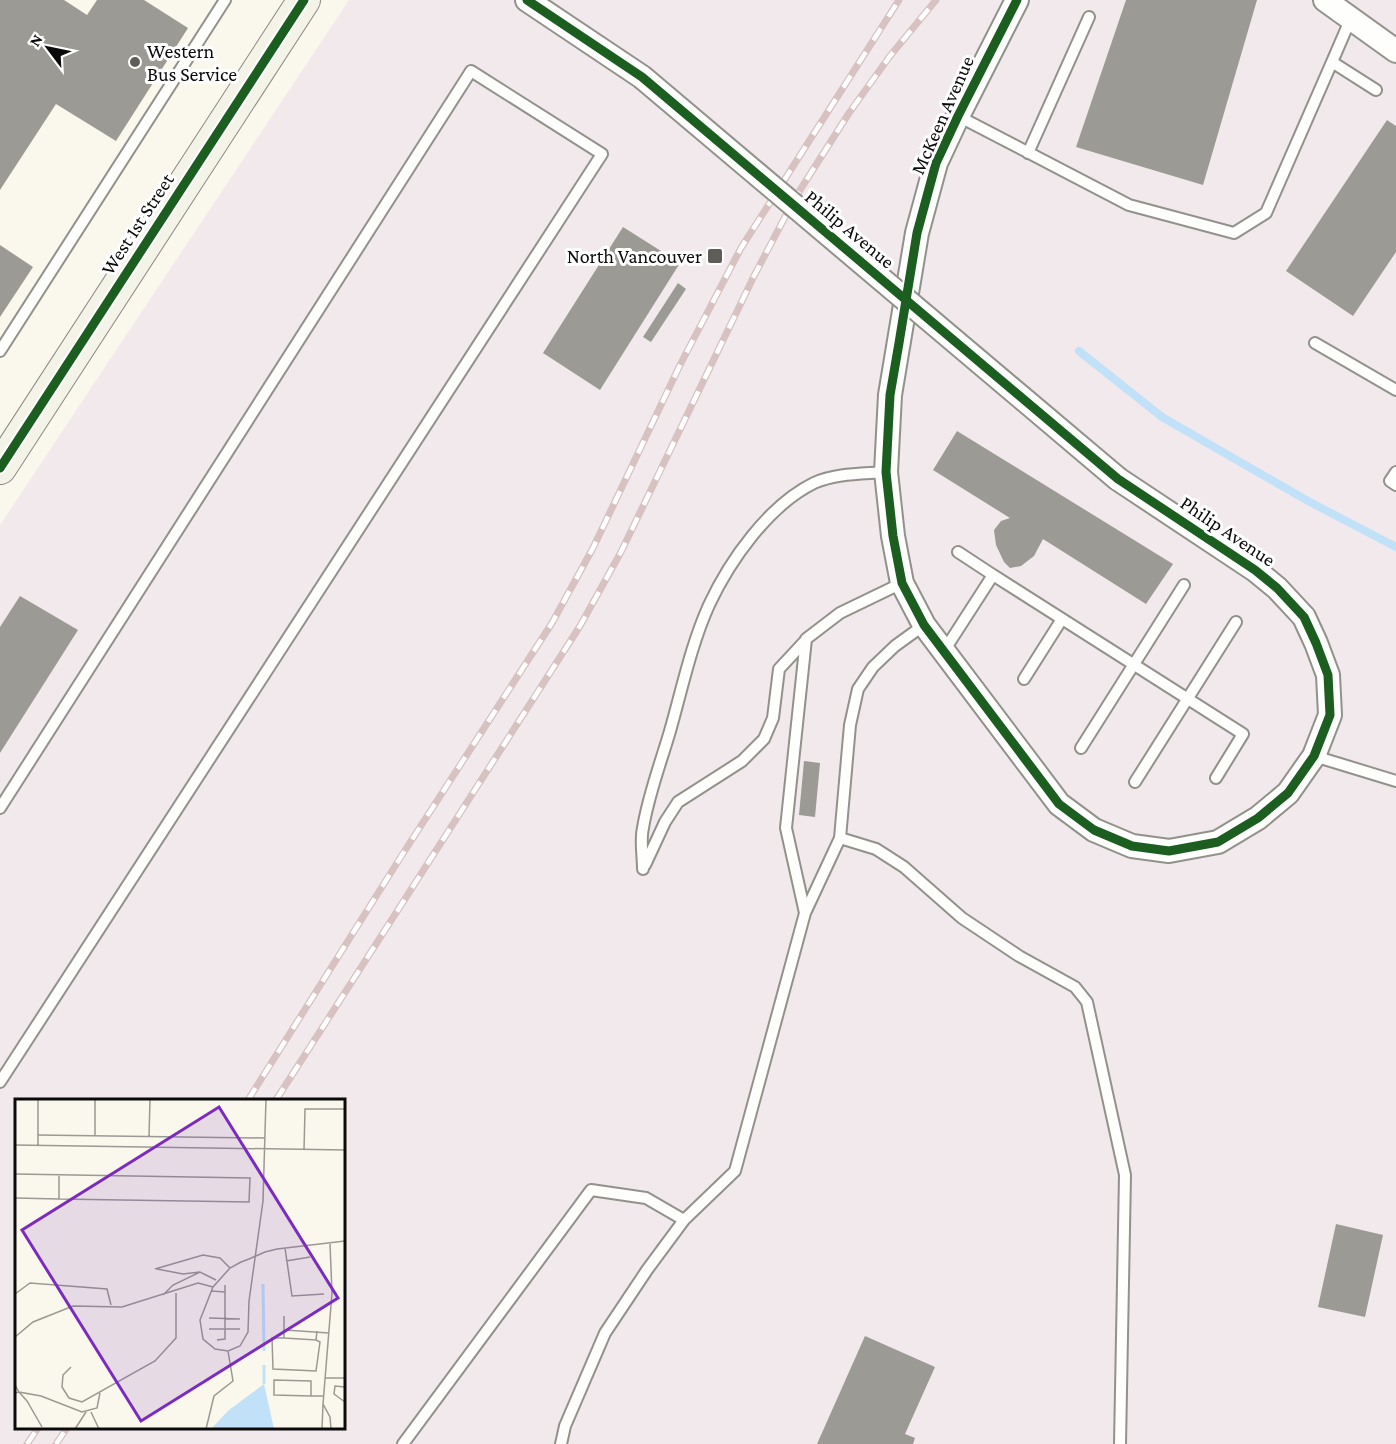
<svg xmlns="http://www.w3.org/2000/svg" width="1396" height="1444" font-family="'Crimson Pro',serif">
<rect width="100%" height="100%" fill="#faf8ed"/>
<path fill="#f1e9ec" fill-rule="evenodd" d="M349,0H1396V1444H0V525ZM16,1100H344V1428H16Z"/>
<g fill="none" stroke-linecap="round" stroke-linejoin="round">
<path stroke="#c0e1f8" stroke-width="8" d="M1079,351L1162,417L1308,501L1396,547"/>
</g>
<path fill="#9c9a94" d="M0,0H64L87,15L97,0H144L188,28L116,141L56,104L0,190Z
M1126,0H1257L1203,185L1076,147Z
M1387,120L1396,126V252L1353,316L1286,271Z
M623,227L680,263L600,390L543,353Z
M0,245L33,267L0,317Z
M678,283L686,289L651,342L643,337Z
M957,431L1173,564L1146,604L1043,539L1034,556L1021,566L1010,568L1004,562L996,545L994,530L1001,521L1010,518L933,470Z
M20,596L78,630L0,753V627Z
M804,761L820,763L815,817L799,815Z
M1336,1224L1383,1235L1365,1317L1318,1307Z
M865,1336L935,1367L905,1434L915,1438L913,1444H817Z"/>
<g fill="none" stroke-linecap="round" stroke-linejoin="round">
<defs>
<path id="lane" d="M1351,18L1332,62L1376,90
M958,116L1129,205L1234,233L1266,213L1332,62
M1028,153L1089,17
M1315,343L1396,390
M0,351L225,0
M1396,472L1390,481L1396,485
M993,575L1243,734L1216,778
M944,651L993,575L958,552
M1024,679L1062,619
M1081,748L1184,585
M1314,756L1396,781
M1135,782L1236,622
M0,808L471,71L602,154L0,1082
M840,838L876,849L904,867L962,918L1019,956L1075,987L1087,1002L1125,1175L1120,1444
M645,865L665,822L678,802L742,761L764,739L773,718L779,669L806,640
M643,869C643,855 640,840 643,828C648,796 661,762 670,731C682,689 691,645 709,605C730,560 769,505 814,483C836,473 863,474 886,472
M805,913L786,828L806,639L840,613L902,583
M403,1444L591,1190L646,1198L684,1220
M561,1444L565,1426L605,1333L647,1270L684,1220L735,1171L805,913L840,838L850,725L858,689L873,667L895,646L924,625"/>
<path id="street" d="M527,0L642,77
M1017,0L958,116L936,163L917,233L890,395L886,472L893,536L902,583L924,625L1059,804L1094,830L1132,846L1169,851L1218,842L1258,818L1288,793L1314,756L1330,715L1328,675L1316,643L1304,617L1277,588L1255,570L1118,479
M1325,0L1396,51"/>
<path id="secondary" d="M0,468L304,0"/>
</defs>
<use href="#lane" stroke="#92918c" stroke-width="14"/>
<use href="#street" stroke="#92918c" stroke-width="26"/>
<use href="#secondary" stroke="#898883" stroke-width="34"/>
<use href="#lane" stroke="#fefefc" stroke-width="10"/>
<use href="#street" stroke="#fefefc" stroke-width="22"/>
<use href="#secondary" stroke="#f4f3e7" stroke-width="32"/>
<defs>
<path id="rail" d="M248,1100L402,855L552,623L593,548L680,365L741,248L899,0
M276,1100L580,626L621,552L754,276L795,198L849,113L890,56L936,0
M27,1444L38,1428
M56,1444L67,1428"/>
</defs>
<use href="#rail" stroke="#d7c2c1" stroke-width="7"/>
<use href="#rail" stroke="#fff" stroke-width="4.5" stroke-dasharray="14" stroke-linecap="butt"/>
<defs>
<path id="street-bridge" d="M642,77L1118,479"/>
</defs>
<use href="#street-bridge" stroke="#92918c" stroke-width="26" stroke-linecap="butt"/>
<use href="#street-bridge" stroke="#fefefc" stroke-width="22"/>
<defs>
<path id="cycleway" d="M527,0L642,77L1118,479L1255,570L1277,588L1304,617L1316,643L1328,675L1330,715L1314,756L1288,793L1258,818L1218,842L1169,851L1132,846L1094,830L1059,804L924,625L902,583L893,536L886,472L890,395L899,343L917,233L936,163L958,116L1017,0
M0,468L304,0"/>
</defs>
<use href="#cycleway" stroke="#fff" stroke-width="13"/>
<use href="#cycleway" stroke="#1b5e20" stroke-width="9"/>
</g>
<g fill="#5e5d59" stroke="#fff" stroke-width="2">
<circle cx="135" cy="62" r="6"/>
<rect x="707" y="248" width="16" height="16" rx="3"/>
</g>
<g text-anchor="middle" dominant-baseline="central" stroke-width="6" stroke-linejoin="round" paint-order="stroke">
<g font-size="20" fill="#0a0a0a" stroke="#fff" text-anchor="start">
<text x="147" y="51">Western<tspan x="147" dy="23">Bus Service</tspan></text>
<text x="702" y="256" text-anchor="end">North Vancouver</text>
</g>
<g font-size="20" fill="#0a0a0a" stroke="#fff">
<text transform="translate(942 115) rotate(-66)">McKeen Avenue</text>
<text transform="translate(137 224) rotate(-57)">West 1st Street</text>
<text transform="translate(850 229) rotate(40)">Philip Avenue</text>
<text transform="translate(1228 531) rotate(34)">Philip Avenue</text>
</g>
</g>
<g transform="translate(15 1099)">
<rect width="330" height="330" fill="#faf8ed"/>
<path d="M249,285L259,330H196L214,311Z" fill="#c0e1f8"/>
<path fill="none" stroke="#c0e1f8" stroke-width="3" d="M248,185L249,252M249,266V285"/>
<path fill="none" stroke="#9a9992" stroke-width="1.5" d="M80,0V37M221,0H241M251,0L248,102L234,202L233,233L225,247L213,252L200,250L188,240L185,221L198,188L215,169L226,163L234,160L250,153L262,150L330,142M22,36L250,39M134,38L135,0M0,46L330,51M23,46V0M289,51L290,10H330M0,75L235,79L234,103L44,100V77M0,99L44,100M315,145L317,194L308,305L315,318L316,330M270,149L277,197L309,195M271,162L295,158M140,170L188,156L205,159L215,169M142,170L168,175L185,173M196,192L210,193V186M0,195L15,184L92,190L96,206M148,196L158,186L185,173L201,181M269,217V239H257L258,270L301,272L305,243L301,241M194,219L225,220M194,230H225M270,231L314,234M0,238L18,223L58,207L107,208L183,184L198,188M269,239L301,241L302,232M202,241L210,240V193M56,268L48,276L47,288L54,299L67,303L140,262L161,239V194M310,279H330M0,286L4,293L26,297L67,313L82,309L85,294M330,288L320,287L319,295L330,303M0,294L4,293L12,302L27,328M296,297V282L259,281V296L296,297H308M76,313L84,330M60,330L71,313M191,330L199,297L218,282L213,252M307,330L308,305"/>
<path fill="#7b2cbf" fill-opacity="0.15" stroke="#7b2cbf" stroke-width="3" d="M204,8L323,199L126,322L7,131Z"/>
<rect width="330" height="330" fill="none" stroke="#0a0a0a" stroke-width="3"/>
</g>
<g transform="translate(48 48) rotate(302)" stroke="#ffffff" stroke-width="4.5" paint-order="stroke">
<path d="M0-4.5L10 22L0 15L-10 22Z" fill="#0a0a0a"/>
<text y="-9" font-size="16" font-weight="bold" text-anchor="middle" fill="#0a0a0a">N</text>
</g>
</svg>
